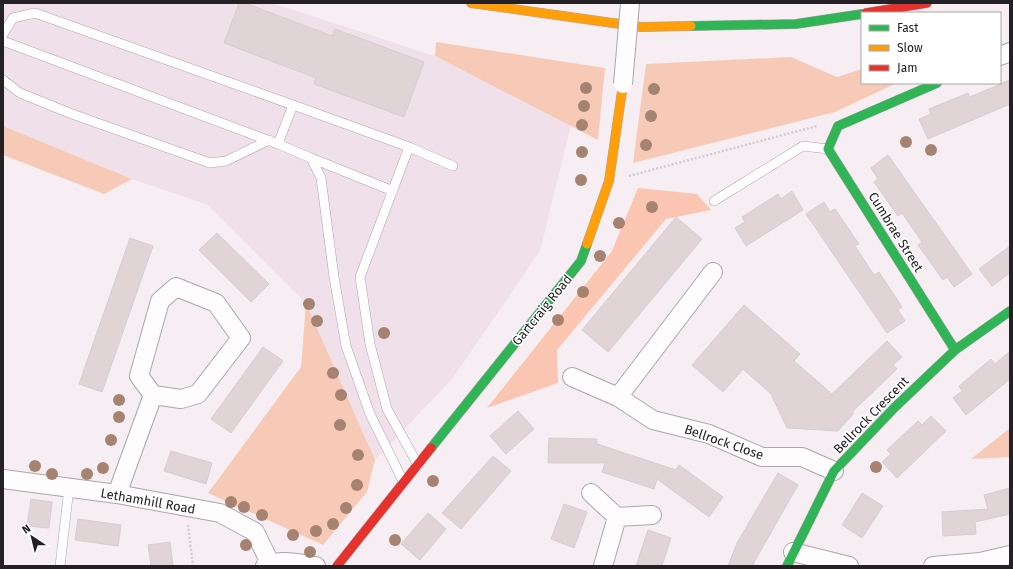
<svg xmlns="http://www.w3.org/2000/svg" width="1013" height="569" font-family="'Fira Sans',sans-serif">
<rect width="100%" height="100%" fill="#f6eef3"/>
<path fill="#efe0ea" d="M3,3H272L435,56L571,125L540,251L452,379L375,460L306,303L208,205L132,179L3,126Z"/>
<path fill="#fac6b1" d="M638,188L697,194L711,210L666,219L557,350L558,383L487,408L612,251Z"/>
<path fill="#f7cab8" d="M436,42L605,68L598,140L435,56Z
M791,57L837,77L862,69V83H897L835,112L633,163L646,64Z
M3,126L132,179L104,194L3,155Z
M306,303L375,460L367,492L323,545L208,493L301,367Z
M1010,428V457L971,459Z"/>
<path fill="#e0d4d7" stroke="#d5ced1" d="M239,3H245L332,36L335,29L424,62L404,117L314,84L316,78L224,43Z
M1010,80V104L928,139L919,119L931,114L929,109L968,93L970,97Z
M888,155L972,274L954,287L947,277L943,280L918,245L922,242L902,213L898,216L874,182L878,179L871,168Z
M792,191L803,210L746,246L735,228L745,222L742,217L778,194L781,199Z
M824,202L830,212L835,209L859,244L855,246L874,275L879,272L902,307L898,310L905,321L887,333L806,214Z
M676,217L702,239L608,352L582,330Z
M217,233L269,284L251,302L199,250Z
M130,238L153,246L102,392L79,384Z
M1010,246V273L992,286L979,269Z
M744,305L800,354L794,361L832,394L887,341L902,357L893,365L897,369L852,412L854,413L838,431L787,428L771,394L743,369L723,392L692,365Z
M263,347L283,361L231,433L211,419Z
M1010,351V379L966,415L953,398L962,391L959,386L991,359L995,364Z
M518,411L534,429L506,454L490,436Z
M931,416L946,431L897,478L882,462L891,454L887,450L918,421L922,425Z
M549,438L597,439V444L676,470L679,465L723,497L709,517L657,479L654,489L602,472L605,463H548Z
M171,451L212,463L206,484L164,471Z
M493,456L511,471L461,529L442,513Z
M778,473L798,485L752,566H728L737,543Z
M1010,488V514L975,522L976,534L943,536L942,512L988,509L984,495Z
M862,493L883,506L862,538L842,525Z
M31,499L52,502L49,528L27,526Z
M564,504L587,512L574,548L551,539Z
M428,513L446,529L420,560L401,544Z
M78,519L121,525L118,546L75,540Z
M648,530L671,538L662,566H636Z
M170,542L173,566H151L148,545Z"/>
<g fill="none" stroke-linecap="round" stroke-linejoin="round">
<defs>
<path id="lane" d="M3,34L13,18L35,13L293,105
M3,41L278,144
M3,80L20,93L72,114L210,163L226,161L269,140
M409,147L453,166
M311,158L393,191
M714,201L803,146L828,149
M403,481L370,414L346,346L334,277L321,178L311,158L278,144L293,105L409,147L360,277L370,344L387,409L418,465
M60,566L69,488"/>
<path id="street" d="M1000,56L1010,52
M176,287L216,303L241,338L198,394L181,399L153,395L139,376L160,301Z
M572,377L618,397L653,420L709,434L762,457H802L834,471
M618,397L713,272
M3,479L117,494L220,513L255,532L270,563
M591,493L617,517L652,515
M117,494L153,395
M793,552L849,566
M265,566C280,559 300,563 316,566
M603,566L617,517
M933,566L980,562L1010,555"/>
<path id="fast" d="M691,26L796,24L862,14
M937,83L838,126L828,149L955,350
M431,448L581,261L587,244
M787,566L834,471L895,407L955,350L1010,311"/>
<path id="slow" d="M471,3L641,27L691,26
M587,244L609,181L623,84"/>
<path id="jam" d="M866,13L927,3
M337,566L431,448"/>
</defs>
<use href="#lane" stroke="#aca6aa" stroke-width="10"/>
<use href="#street" stroke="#aca6aa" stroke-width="20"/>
<use href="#fast" stroke="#aca6aa" stroke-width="10"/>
<use href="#slow" stroke="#aca6aa" stroke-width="10"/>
<use href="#jam" stroke="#aca6aa" stroke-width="10"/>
<path stroke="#d1ced0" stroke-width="2.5" stroke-dasharray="2 2" stroke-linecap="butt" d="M629,176L817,126
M188,525L193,566"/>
<use href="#lane" stroke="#fefcfd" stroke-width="9"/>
<use href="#street" stroke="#fefcfd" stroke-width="18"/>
<use href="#fast" stroke="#30b455" stroke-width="9"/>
<use href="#slow" stroke="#ff9f0a" stroke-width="9"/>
<use href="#jam" stroke="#e5322d" stroke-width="9"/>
<defs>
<path id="street-bridge" d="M623,84L630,3"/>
</defs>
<use href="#street-bridge" stroke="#aca6aa" stroke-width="20" stroke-linecap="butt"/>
<use href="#street-bridge" stroke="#fefcfd" stroke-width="18"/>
</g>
<g fill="#a68371">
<circle cx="586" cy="88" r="6"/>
<circle cx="654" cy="89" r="6"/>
<circle cx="584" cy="106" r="6"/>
<circle cx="651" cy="116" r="6"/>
<circle cx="582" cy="125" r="6"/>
<circle cx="906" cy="142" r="6"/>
<circle cx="646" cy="145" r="6"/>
<circle cx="931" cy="150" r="6"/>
<circle cx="582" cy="152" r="6"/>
<circle cx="581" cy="180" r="6"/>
<circle cx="652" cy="207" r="6"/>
<circle cx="619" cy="223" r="6"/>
<circle cx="600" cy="256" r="6"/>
<circle cx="583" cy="292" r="6"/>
<circle cx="309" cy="304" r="6"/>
<circle cx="558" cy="320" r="6"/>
<circle cx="317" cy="321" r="6"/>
<circle cx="384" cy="333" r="6"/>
<circle cx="333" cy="373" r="6"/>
<circle cx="341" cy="395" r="6"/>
<circle cx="119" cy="400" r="6"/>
<circle cx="119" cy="417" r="6"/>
<circle cx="340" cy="425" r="6"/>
<circle cx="111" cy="440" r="6"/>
<circle cx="358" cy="455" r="6"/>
<circle cx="35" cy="466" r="6"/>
<circle cx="876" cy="467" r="6"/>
<circle cx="103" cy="468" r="6"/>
<circle cx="52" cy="474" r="6"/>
<circle cx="87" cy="474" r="6"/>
<circle cx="433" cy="481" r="6"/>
<circle cx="357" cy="485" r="6"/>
<circle cx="231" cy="502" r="6"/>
<circle cx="244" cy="507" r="6"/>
<circle cx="346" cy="508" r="6"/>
<circle cx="262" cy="515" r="6"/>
<circle cx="333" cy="524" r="6"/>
<circle cx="316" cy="531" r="6"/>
<circle cx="293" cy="535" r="6"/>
<circle cx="395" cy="540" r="6"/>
<circle cx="246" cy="545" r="6"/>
<circle cx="310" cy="552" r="6"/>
</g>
<g text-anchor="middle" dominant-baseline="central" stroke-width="3" stroke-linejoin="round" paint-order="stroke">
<g font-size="13" fill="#252023" stroke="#fff">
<text transform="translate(896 232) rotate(58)">Cumbrae Street</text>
<text transform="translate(542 310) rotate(-51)">Gartcraig Road</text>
<text transform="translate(871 415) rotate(-46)">Bellrock Crescent</text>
<text transform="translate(724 442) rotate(19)">Bellrock Close</text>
<text transform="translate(148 501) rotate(10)">Lethamhill Road</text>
</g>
</g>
<rect width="1013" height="569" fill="none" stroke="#252023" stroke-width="8"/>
<rect x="861" y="12" width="140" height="72" fill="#ffffff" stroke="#a8a6a7"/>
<rect x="869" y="25" width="20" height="6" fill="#30b455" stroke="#a8a6a7"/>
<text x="897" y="32" font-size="12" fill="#252023">Fast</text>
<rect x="869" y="45" width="20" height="6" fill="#ff9f0a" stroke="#a8a6a7"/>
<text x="897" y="52" font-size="12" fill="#252023">Slow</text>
<rect x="869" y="65" width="20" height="6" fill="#e5322d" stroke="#a8a6a7"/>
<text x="897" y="72" font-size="12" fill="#252023">Jam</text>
<g transform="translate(32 537) rotate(325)" stroke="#ffffff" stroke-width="3" paint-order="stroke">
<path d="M0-3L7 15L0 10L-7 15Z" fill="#252023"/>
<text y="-6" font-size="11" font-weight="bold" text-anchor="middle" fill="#252023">N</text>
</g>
</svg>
